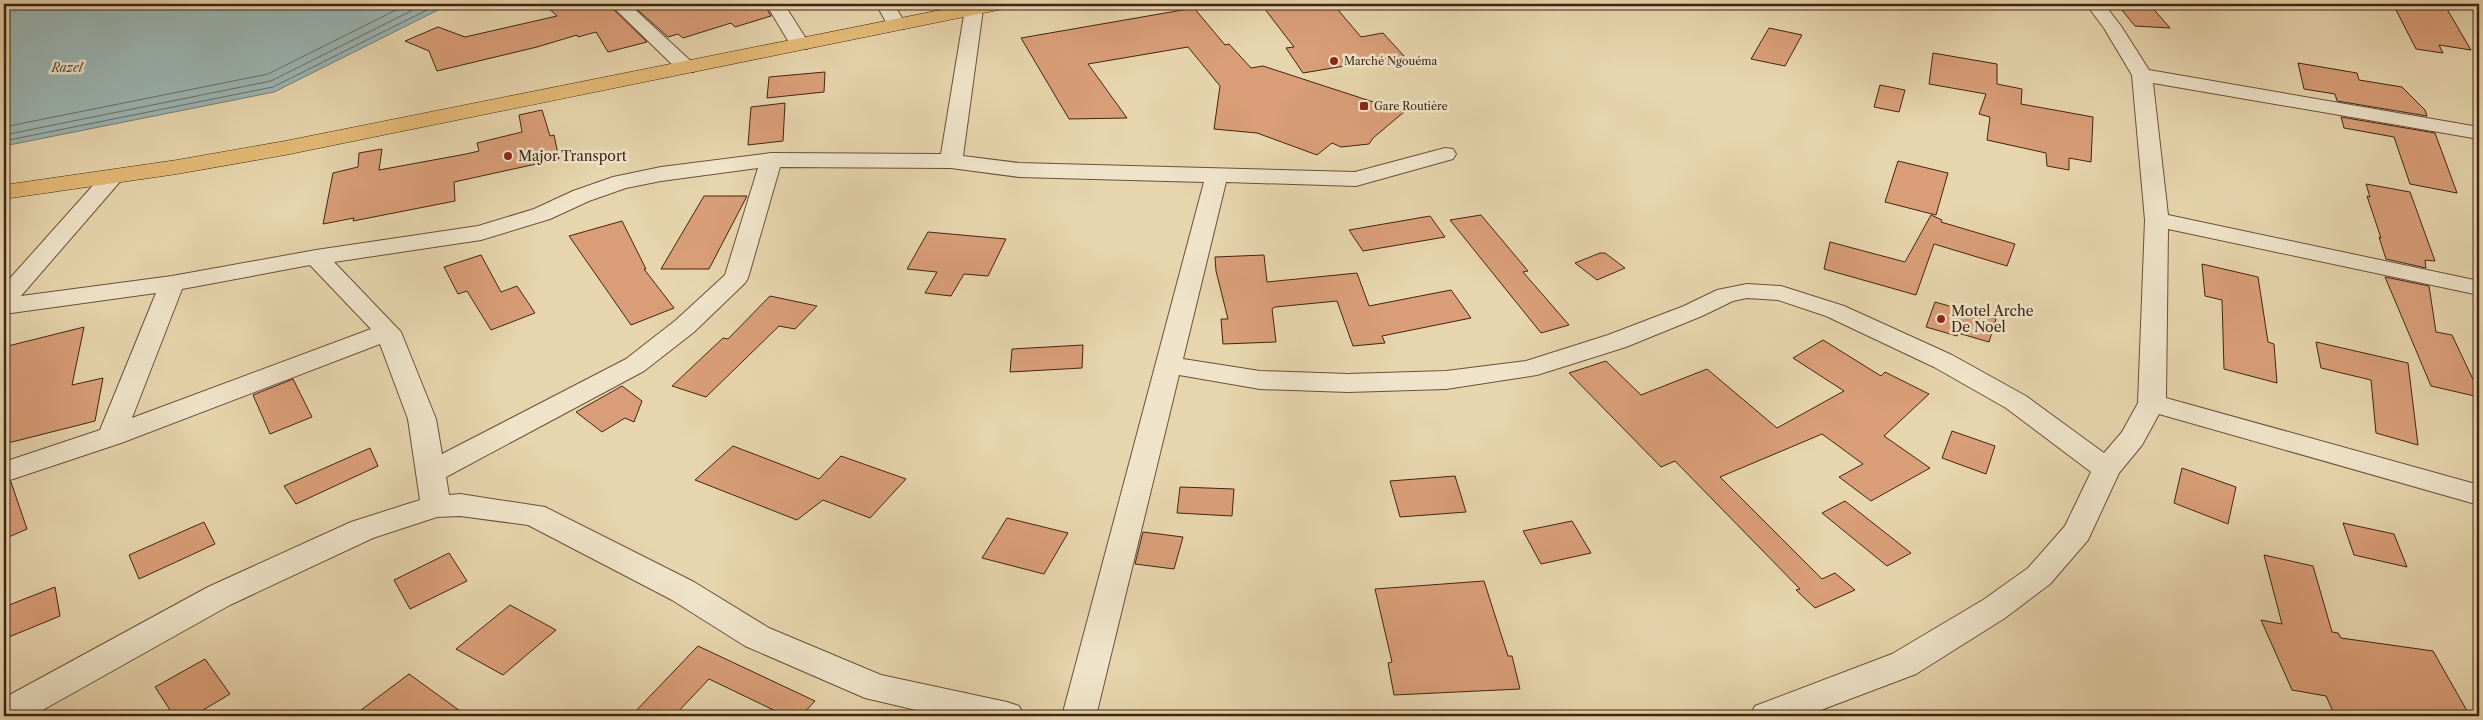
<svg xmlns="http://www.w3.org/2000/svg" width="2483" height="720" font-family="'Libre Caslon Text',serif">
<rect width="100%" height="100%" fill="#e7d5ad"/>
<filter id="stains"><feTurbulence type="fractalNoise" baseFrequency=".004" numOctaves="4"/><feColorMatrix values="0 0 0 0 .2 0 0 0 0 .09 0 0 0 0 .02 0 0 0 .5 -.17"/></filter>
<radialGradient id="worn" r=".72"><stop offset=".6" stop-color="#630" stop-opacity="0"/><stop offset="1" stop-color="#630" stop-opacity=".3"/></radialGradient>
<path fill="#9bb6b5" stroke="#777c74" d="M4,4H450L274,92L4,146Z"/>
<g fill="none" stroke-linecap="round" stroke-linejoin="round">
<path stroke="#6e6d64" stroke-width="1" d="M4,127L268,74L408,4
M4,135L271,81L425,4
M4,141L273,87L439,4"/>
</g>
<path fill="#d99e78" stroke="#412413" d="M544,4H608L647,42L608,52L596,32L578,37L577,35L537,47L437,71L429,51L405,41L438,27L465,37L557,16Z
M631,4H764L771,16L735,27L731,23L683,38L678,34L668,37Z
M1261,4H1333L1361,37L1383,33L1404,56L1303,73L1286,48L1294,47Z
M2117,4H2149L2170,28L2135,26Z
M2393,4H2444L2471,50L2439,45L2443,53L2416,49Z
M1194,8L1225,45L1229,44L1251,68L1263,66L1404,112L1373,138L1369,144L1341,147L1332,143L1317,155L1257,133L1214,129L1220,86L1188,47L1088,64L1127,118L1069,119L1021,38Z
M1769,28L1802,35L1785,66L1751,59Z
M1933,53L1997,64V84L2022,89L2021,104L2093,117L2091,162L2069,158V170L2047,166L2046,153L1987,140L1990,117L1979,114L1986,94L1929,84Z
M2298,63L2357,73L2359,80L2402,87L2425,110L2427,116L2337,101L2335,94L2304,89Z
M825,72L824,92L767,98L769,77Z
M1880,85L1905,90L1899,112L1874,107Z
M785,103L783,141L748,145L751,107Z
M542,110L550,136L554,135L559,159L454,182L455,201L353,221L354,218L323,224L333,173L358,167L359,153L382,149L379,170L466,154L479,151L477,143L522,132L519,115Z
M2341,117L2435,133L2457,193L2410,184L2394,137L2344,128Z
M1898,161L1948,173L1936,215L1885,202Z
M2366,184L2410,192L2435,261L2425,260L2426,268L2386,259L2379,237L2381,238L2367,196L2370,197Z
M704,196H747L709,269H661Z
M1481,215L1528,271L1523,272L1569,325L1541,333L1450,220Z
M1931,215L1942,220L1941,222L2015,244L2007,266L1934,244L1916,295L1824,269L1830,242L1905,262Z
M1430,216L1445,237L1363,251L1349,230Z
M622,221L646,269H644L674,308L631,325L569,236Z
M928,232L1006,239L988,276L964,274L951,296L925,293L937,272L907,269Z
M1600,253H1605L1625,268L1597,280L1575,263Z
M481,255L501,292L517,286L535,313L491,330L467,291L458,294L444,267Z
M1264,255L1267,282L1357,273L1369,306L1451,290L1471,318L1382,336L1385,343L1353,346L1337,301L1275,307L1272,309L1276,342L1223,344L1221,319H1228L1216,271L1215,257Z
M2202,264L2258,277L2268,342L2274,344L2277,383L2224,369L2222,300L2205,296Z
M2385,277L2429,286L2436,332L2452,335L2479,392V397L2431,386Z
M770,296L817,306L795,329L779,326L706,397L672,386L723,338L728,339Z
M1935,302L1996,319L1989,342L1958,333L1957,336L1926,327Z
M84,327L72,385L103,378L95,421L4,444V347Z
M1823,340L1881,376L1885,372L1929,394L1884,436L1930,468L1871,501L1839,477L1863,464L1822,434L1720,477L1822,579L1835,573L1855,590L1815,608L1796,590L1800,589L1675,461L1661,467L1569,373L1606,361L1641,395L1707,369L1777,428L1844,391L1793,358Z
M2316,342L2408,363L2418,445L2376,433L2371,380L2321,368Z
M1083,345L1082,368L1010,372L1012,349Z
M293,379L312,417L270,434L253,395Z
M622,386L642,401L634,422L625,418L602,432L576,412Z
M1952,431L1995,446L1986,474L1942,458Z
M733,446L819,479L841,456L906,479L870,518L823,500L797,520L695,480Z
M370,448L378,466L296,504L284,486Z
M2182,468L2236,487L2228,524L2174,503Z
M1455,476L1466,512L1400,517L1390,481Z
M11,482L27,529L4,539V484Z
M1180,487L1234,489L1232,516L1177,513Z
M1845,501L1911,553L1887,566L1822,513Z
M1007,518L1068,533L1044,574L982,558Z
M1572,521L1591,553L1541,564L1523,531Z
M204,522L215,544L139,579L129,555Z
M2343,523L2394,534L2407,567L2354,555Z
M1143,532L1183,537L1174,569L1135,564Z
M449,553L467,581L410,609L394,580Z
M2264,555L2313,566L2332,632L2338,633L2341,638L2433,651L2470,716H2335L2326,696L2292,690L2261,620L2282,624Z
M1484,581L1508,656H1512L1520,689L1394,695L1388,663L1392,662L1375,589Z
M55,587L60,616L4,639V607Z
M510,605L556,630L503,675L456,649Z
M698,646L815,701L801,716H786L709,679L674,716H631Z
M205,659L230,694L193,716H174L155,687Z
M409,674L467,716H353Z"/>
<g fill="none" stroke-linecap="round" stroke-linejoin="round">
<defs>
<path id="minor" d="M610,4H629L694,64L697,68L694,72H680Z
M766,4H784L810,45L807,49H793Z
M876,4H894L906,25L904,29H890Z
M975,4L980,5L983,9L963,156L1019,163L1355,172L1445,148L1453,149L1456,154L1453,159L1356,186L1226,182L1183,359L1260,371L1348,374L1446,371L1526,361L1608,335L1684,306L1717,290L1747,284L1781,286L1844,306L1952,355L2026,396L2104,453L2122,432L2138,403L2145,220L2132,75L2104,28L2086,4H2104L2121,26L2149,70L2479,127V139L2153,83L2168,215L2479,281V295L2168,229L2166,398L2479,485V505L2159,414L2142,445L2119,473L2088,540L2050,584L2005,618L1916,674L1805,716H1750L1755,706L1892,654L1983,600L2028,568L2065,526L2091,472L2006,408L1934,367L1826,316L1778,300L1747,298L1733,301L1702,316L1626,347L1537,375L1446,389L1348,392L1260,389L1179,375L1096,716H1062L1204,182L1019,177L951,168L780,167L748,278L745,283L694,332L644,371L446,477L449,495L460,494L545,507L694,582L769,628L881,675L1007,702L1019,706L1024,716H942L865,698L745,646L672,600L528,525L460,516L437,517L373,538L230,605L32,716H4V698L208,587L351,522L420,500L408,419L380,344L121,443L4,482V462L100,430L156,293L4,314V285L105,172L113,170L121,172L124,177L21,296L172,276L316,250L478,226L534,209L573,191L613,177L661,167L771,153L941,154L965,9L968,5ZM758,168L725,275L676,320L626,359L442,454L436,419L401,332L334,262L481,240L550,219L589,201L626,188L661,181ZM310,265L371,329L132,418L182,289Z"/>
<path id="primary" d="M971,4H1008L1005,8L998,10L285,155L177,174L4,199V185L177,160L285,141Z"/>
</defs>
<use href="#minor" stroke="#6a503a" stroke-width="2"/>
<use href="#primary" stroke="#412413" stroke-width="1"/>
<use href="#minor" fill="#efe4ca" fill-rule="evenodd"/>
<use href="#primary" fill="#e4ba76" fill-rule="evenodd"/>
</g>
<g fill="#8f2418" stroke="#efe4ca" stroke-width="2">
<circle cx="1334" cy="61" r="5"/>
<rect x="1359" y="101" width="10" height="10" rx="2.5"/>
<circle cx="508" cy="156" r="5"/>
<circle cx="1941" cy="319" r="5"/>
</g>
<g text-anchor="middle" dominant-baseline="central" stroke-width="5" stroke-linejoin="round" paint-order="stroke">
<g font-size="11" fill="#412413" stroke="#efe4ca" text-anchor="start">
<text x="1344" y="61">Marché Ngouéma</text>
<text x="1374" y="106">Gare Routière</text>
</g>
<g font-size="12" font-style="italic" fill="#58483c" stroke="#efe4ca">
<text x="67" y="67">Razel</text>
</g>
<g font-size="14" fill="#412413" stroke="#efe4ca" text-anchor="start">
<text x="518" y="156">Major Transport</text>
<text x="1951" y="311">Motel Arche<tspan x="1951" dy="16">De Noel</tspan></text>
</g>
</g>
<rect width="2483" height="720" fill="none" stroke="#e7d5ad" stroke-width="20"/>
<rect x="5" y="5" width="2473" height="710" fill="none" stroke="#412413" stroke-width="2.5"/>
<rect x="10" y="10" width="2463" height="700" fill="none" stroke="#412413"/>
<rect width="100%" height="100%" filter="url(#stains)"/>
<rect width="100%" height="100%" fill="url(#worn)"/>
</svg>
